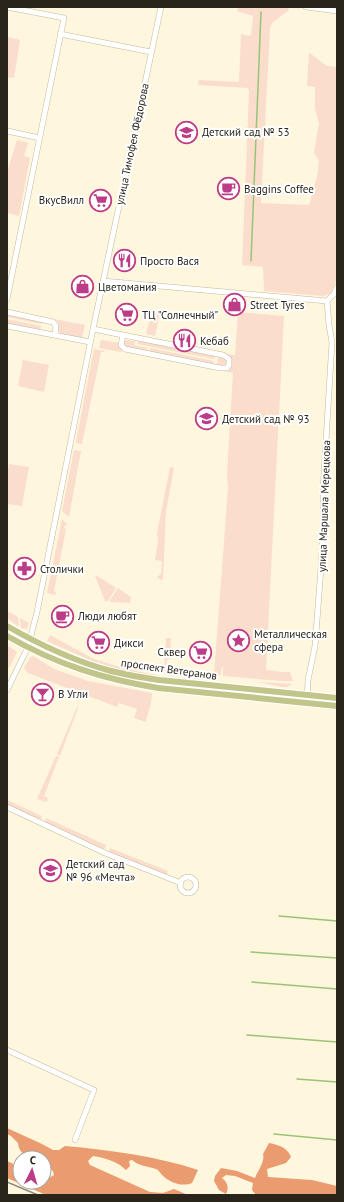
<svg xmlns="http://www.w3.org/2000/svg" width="344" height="1202" font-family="'PT Sans',sans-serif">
<rect width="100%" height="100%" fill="#fef6dd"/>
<path fill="#fbddcc" d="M238,7H288L289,10L272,23L270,28L261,203L309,205L317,177L319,161L314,153L319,123L315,109V87L307,86L309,53L311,54L327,66L337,67V271L336,281L330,294L323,296L264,291L263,267L242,265L249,91L248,88L198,85L199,80L239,82L241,34L249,36L251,35L253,16L237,11Z
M8,37L20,40L14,78L7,77Z
M17,140L28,143L24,156L30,158L19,216L7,213V172Z
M153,312L160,313L155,336L146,334C147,326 151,320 153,312Z
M238,312L284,316L266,670L283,672H290L293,681H281L223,676V667L222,666L221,675H214L228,488L227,473L233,373L224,371C236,366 232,361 226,354L235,355Z
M7,315L42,322L41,324L7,317Z
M7,319L41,326L40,330L7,323Z
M54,319L85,325L82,338L61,334L59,331L58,322Z
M101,340L119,343V346L122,350L121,352L99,348Z
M126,340L135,341L134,345L148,348L147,351L125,347L124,342Z
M138,341L215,356L214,359L137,344Z
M150,348L214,361L213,364L149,352Z
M94,349L105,351L104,352H101L82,444L76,443V441Z
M218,357L226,359L227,363L226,366L217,365Z
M23,360L49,365L44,392L18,386Z
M74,450L81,451L69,517L62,511Z
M9,464L29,467L22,506L7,504V477Z
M170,467L174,468L166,512L163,579L161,580L157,577L161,574L162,561L155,560L158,542L157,533Z
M62,519L68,525H65L64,528L66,529L54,591L56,592L55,595L47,593Z
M96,575L116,588L108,601H105L95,576Z
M118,588L131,597L130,603L110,602V600Z
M7,611L18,617L19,627L7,618Z
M20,618L29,623L27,629L21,628Z
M50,635L94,659L126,669L156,675L155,676L126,671L94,662L47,641Z
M166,638H171L170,659H167L166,670L185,671V672L164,671Z
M7,645L17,652L9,668L7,666Z
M32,656L35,657L54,669L88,681L152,693C152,703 148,712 146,722L134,718L137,709L119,703L117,707L28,673L24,668L30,658Z
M258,682L292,684L287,687H283Z
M78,705V708L60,756L57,754Z
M56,756L59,757L44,796L48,798L47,802L37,799Z
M7,800L42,816L41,819L39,820L7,805Z
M46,818L106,845L105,848L102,849L46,823L45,821Z
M110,848L168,871L166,875L109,852Z"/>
<path fill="#ea9c70" d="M7,1128L42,1144L53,1150H59L65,1146C109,1150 156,1156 198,1170L192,1183C182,1187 170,1183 162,1175C160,1173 159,1170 156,1169C147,1166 139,1166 132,1160L129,1161L130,1166L126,1170C117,1161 105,1158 93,1156L88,1161L90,1165L150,1192L163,1193L174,1189L188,1195H46L7,1178V1161L20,1167V1182H44V1176L49,1178L54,1175L53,1171L44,1164V1158C33,1158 19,1157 18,1143L11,1136L7,1134Z
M269,1143C279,1145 287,1147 291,1157L286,1163L267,1169L268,1177L312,1180L337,1186V1195L307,1194L298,1195H256L252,1190L253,1183L235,1176L226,1175L222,1178C228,1183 229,1187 226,1194L219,1190L214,1181L215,1176L221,1168L237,1171L255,1178C258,1170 265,1162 263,1154Z"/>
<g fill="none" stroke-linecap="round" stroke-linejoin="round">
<path stroke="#9ac378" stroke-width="1.5" d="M251,261L261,12
M279,916L337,921
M251,952L337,958
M252,982L337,989
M247,1035L337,1042
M297,1079L337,1082
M274,1134L337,1140"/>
<defs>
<path id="minor" d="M306,7L337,11
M60,34L151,52
M7,131L40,138
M103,281L327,301
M7,299L64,18L7,7
M7,312L53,322L56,326L55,335
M7,326L90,342
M93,329L123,335
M123,335L223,355L229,359V365L227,368H220L125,349L121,345Z
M7,690L28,647L37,612L93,329L161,7
M307,703L308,680L315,646L320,581L324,522L323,490L332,342L329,325L327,301L334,294L337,287
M7,807L105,853L181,883
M180 885a8 8 0 1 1 16 0a8 8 0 1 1-16 0Z
M7,1050L94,1090L75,1140"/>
<path id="major" d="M7,626C40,645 74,661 111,671C127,675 143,678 159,680L337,698
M7,636C56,664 103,679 158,688L337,706"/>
</defs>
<use href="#minor" stroke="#c4b99c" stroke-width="6"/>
<use href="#major" stroke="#fff" stroke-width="8"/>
<use href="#minor" stroke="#fff" stroke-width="5"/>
<use href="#major" stroke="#c2c58a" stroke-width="6"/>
<path stroke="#938d7b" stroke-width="1.5" d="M7,1182L38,1195"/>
</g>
<defs>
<symbol id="school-ring" viewBox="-11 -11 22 22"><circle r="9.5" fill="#fff" stroke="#bd3c87" stroke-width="1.5"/><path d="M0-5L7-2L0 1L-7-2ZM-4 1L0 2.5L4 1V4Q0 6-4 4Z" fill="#bd3c87"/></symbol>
<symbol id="cafe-ring" viewBox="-11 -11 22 22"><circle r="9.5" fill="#fff" stroke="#bd3c87" stroke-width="1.5"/><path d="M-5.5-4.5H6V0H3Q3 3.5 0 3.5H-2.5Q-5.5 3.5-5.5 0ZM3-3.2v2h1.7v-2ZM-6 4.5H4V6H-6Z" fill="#bd3c87"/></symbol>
<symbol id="supermarket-ring" viewBox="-11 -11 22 22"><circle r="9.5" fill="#fff" stroke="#bd3c87" stroke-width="1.5"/><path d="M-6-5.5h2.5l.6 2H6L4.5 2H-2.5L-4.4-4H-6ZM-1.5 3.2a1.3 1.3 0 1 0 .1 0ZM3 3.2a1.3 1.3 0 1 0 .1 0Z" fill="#bd3c87"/></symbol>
<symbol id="restaurant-ring" viewBox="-11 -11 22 22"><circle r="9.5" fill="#fff" stroke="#bd3c87" stroke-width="1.5"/><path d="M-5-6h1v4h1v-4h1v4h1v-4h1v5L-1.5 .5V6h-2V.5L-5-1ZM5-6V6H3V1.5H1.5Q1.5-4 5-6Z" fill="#bd3c87"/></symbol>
<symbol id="shop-ring" viewBox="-11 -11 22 22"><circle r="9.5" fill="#fff" stroke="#bd3c87" stroke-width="1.5"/><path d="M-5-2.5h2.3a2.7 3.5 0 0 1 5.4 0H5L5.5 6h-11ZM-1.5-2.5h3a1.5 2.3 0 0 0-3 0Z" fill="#bd3c87"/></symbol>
<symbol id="pharmacy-ring" viewBox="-11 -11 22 22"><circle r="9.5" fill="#fff" stroke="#bd3c87" stroke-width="1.5"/><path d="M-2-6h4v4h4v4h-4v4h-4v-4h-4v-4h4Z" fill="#bd3c87"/></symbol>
<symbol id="sight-ring" viewBox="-11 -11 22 22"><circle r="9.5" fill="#fff" stroke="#bd3c87" stroke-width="1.5"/><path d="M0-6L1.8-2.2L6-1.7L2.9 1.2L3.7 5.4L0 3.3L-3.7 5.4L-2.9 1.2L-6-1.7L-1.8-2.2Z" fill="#bd3c87"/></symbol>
<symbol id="bar-ring" viewBox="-11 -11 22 22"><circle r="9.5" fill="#fff" stroke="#bd3c87" stroke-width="1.5"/><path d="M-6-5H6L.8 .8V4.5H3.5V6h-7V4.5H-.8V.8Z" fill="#bd3c87"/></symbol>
</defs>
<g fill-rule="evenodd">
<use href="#school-ring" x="174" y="120" width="25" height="25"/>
<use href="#cafe-ring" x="216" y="176" width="25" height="25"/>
<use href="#supermarket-ring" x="88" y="188" width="25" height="25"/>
<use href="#restaurant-ring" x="112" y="248" width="25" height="25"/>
<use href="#shop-ring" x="70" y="274" width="25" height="25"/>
<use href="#shop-ring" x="222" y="292" width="25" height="25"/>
<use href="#supermarket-ring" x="114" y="302" width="25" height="25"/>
<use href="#restaurant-ring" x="172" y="328" width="25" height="25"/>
<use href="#school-ring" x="194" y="406" width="25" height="25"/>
<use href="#pharmacy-ring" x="12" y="556" width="25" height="25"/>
<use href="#cafe-ring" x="50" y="604" width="25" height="25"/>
<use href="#sight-ring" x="226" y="628" width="25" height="25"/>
<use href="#supermarket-ring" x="86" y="630" width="25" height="25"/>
<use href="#supermarket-ring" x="188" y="640" width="25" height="25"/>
<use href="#bar-ring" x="30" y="682" width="25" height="25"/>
<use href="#school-ring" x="38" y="858" width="25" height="25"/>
</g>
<g text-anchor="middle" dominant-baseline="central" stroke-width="4" stroke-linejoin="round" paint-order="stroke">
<g font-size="11" fill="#29251a" stroke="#fff" text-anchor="start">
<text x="202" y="132">Детский сад № 53</text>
<text x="244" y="189">Baggins Coffee</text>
<text x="84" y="200" text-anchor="end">ВкусВилл</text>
<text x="140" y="261">Просто Вася</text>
<text x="98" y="287">Цветомания</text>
<text x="250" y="305">Street Tyres</text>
<text x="142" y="315">ТЦ "Солнечный"</text>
<text x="200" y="341">Кебаб</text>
<text x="222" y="419">Детский сад № 93</text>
<text x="40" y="569">Столички</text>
<text x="78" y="616">Люди любят</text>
<text x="254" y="634">Металлическая<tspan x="254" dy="13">сфера</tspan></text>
<text x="114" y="643">Дикси</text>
<text x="186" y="652" text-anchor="end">Сквер</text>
<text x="58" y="694">В Угли</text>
<text x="66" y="864">Детский сад<tspan x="66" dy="13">№ 96 «Мечта»</tspan></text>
</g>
<g font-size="11" fill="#29251a" stroke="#fff">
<text transform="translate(132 144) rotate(-78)">улица Тимофея Фёдорова</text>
<text transform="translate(324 506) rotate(-88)">улица Маршала Мерецкова</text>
<text transform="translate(169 669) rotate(8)">проспект Ветеранов</text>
</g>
</g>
<rect width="344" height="1202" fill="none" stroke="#29251a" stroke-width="16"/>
<g transform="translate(32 1170) rotate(5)"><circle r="19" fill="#ffffff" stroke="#a9a8a3"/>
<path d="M0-3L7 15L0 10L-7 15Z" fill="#bd3c87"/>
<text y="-6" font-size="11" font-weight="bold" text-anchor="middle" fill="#29251a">С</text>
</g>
</svg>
